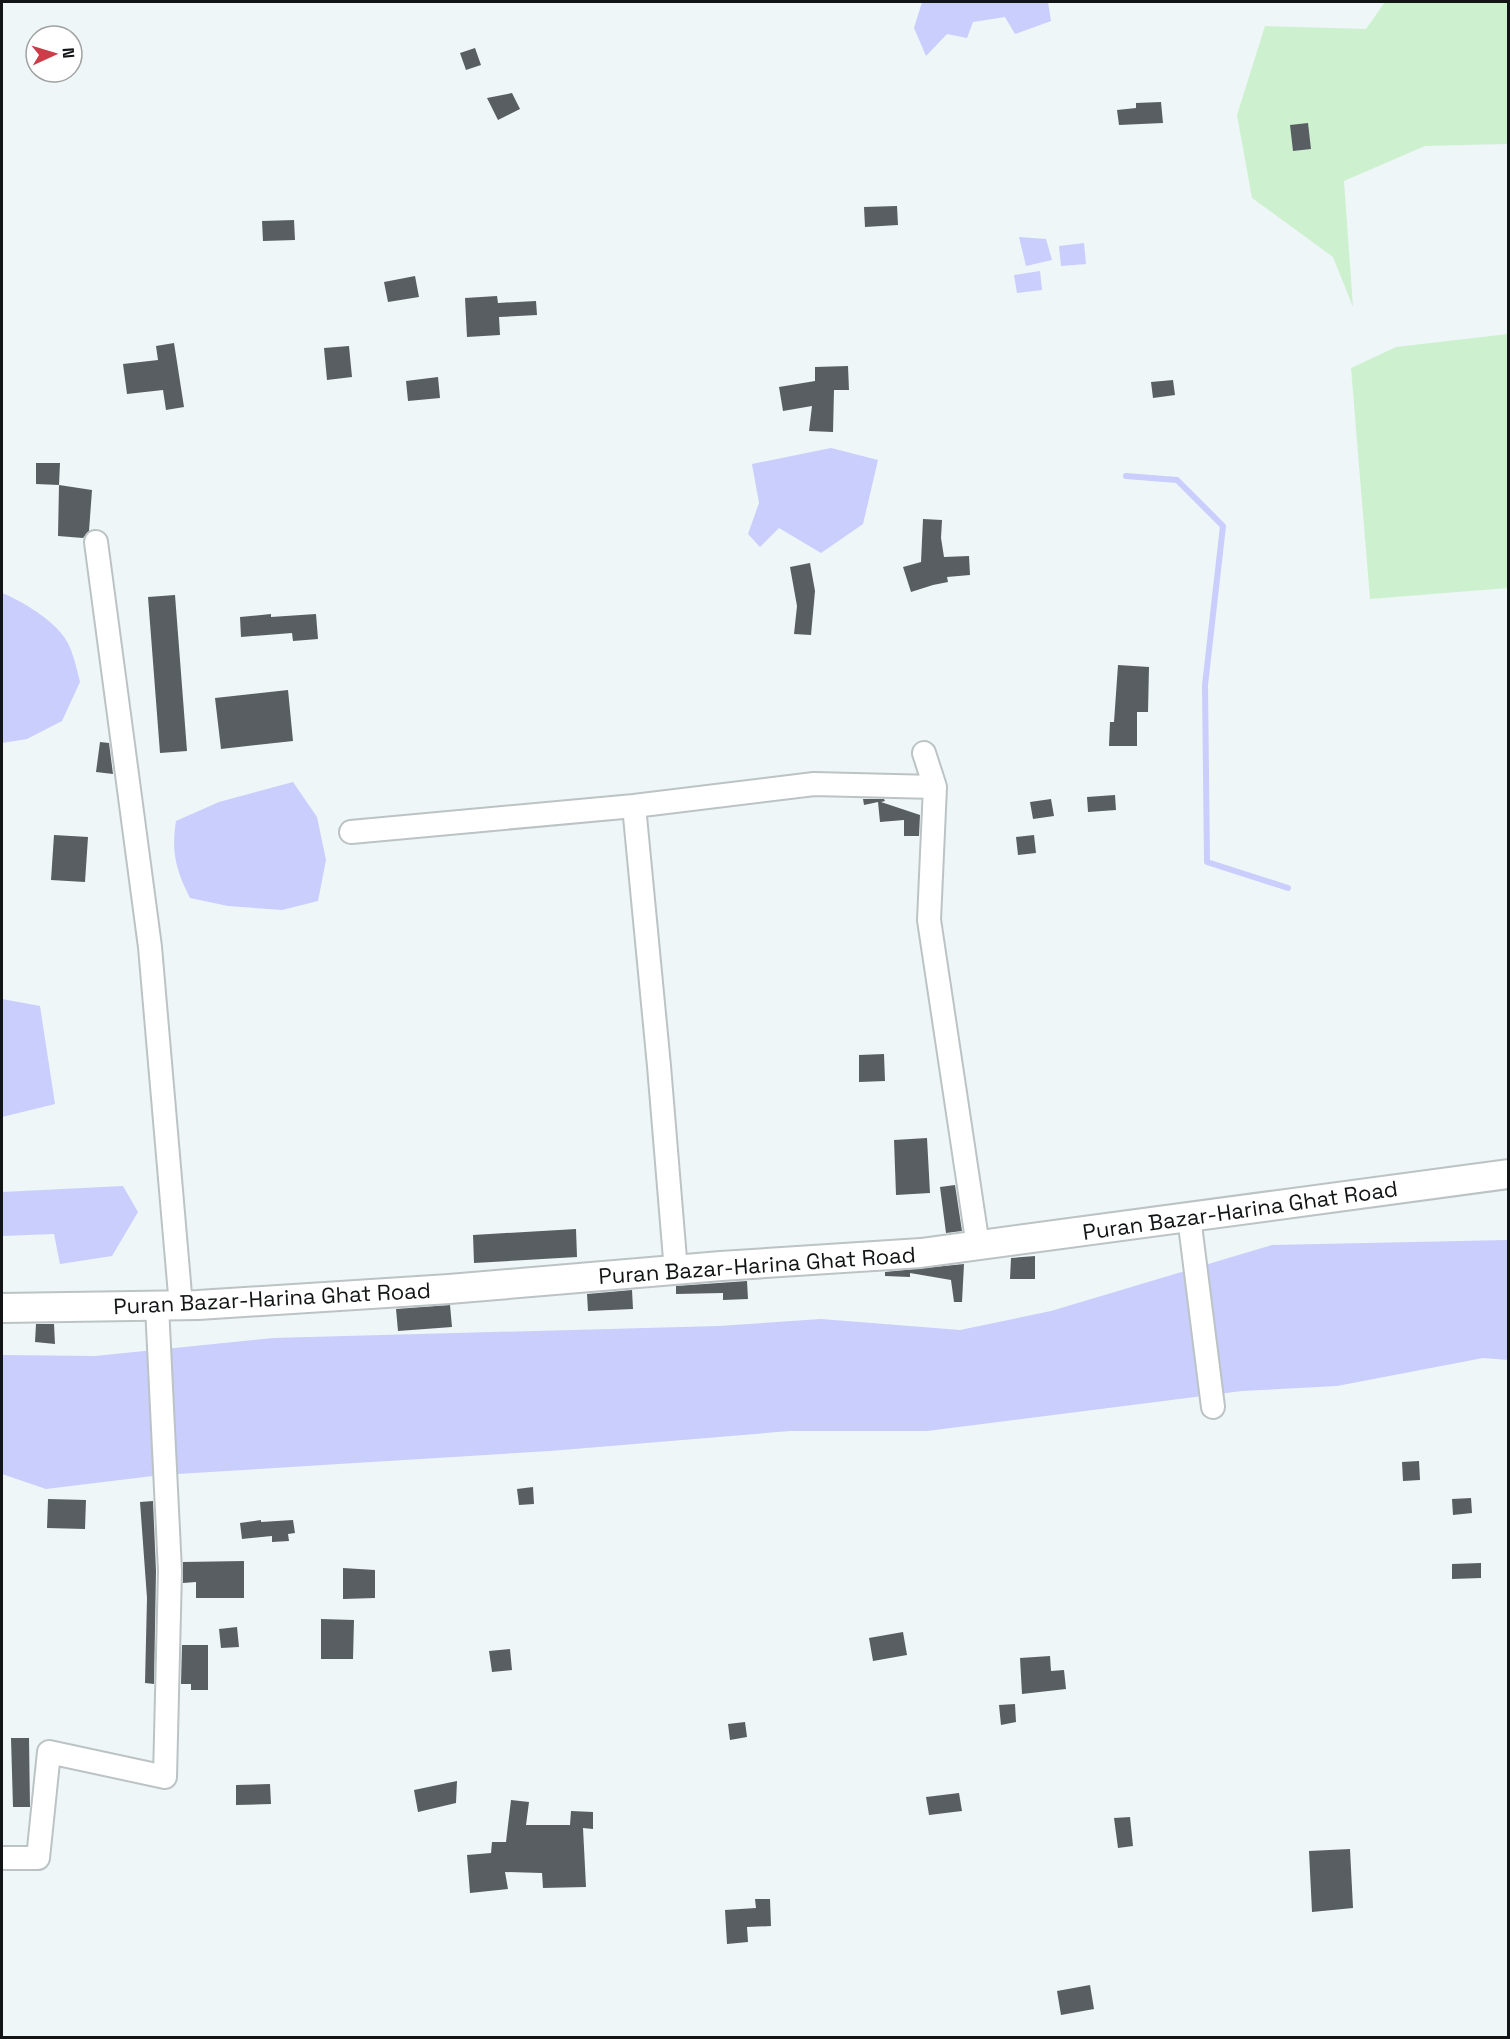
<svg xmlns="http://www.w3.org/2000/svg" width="1510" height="2039" font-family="'Space Grotesk',sans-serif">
<rect width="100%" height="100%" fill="#eef6f8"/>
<path fill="#cdf1cf" d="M1385,2H1508V141L1506,144L1425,146L1344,181L1353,307L1333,257L1252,198L1237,115L1265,26L1366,29Z
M1508,334V588L1370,599L1351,368L1396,347Z"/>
<path fill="#c9cefc" d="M922,2H1048L1051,21L1015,34L1005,17L973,22L967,38L947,34L926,56L914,28Z
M1019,237L1046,239L1052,260L1026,266Z
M1084,243L1086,264L1061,266L1059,246Z
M1040,271L1042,290L1017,293L1014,275Z
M831,448L878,460L863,524L821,553L779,528L760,547L748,534L759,503L752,464Z
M2,593C20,600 48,617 61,633C72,645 76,666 80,682L62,721L27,739L2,743Z
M293,782L317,817L326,860L318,901L282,910L228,906L190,898C176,870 171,853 176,821L219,802Z
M2,999L40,1006L55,1104L2,1117Z
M123,1186L138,1212L112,1256L60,1264L54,1234L2,1236V1192Z
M1508,1240V1360L1483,1358L1337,1386L1242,1391L927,1431H790L550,1451L161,1475L46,1489L2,1474V1355L95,1356L273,1338L719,1326L821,1319L960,1330L1051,1311L1272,1245Z"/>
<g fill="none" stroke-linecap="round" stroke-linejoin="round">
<path stroke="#c9cefc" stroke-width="6" d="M1126,476L1177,480L1223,526L1205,685L1207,862L1288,888"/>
</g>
<path fill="#595e62" d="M475,48L481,65L466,70L460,53Z
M512,93L520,109L498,120L487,98Z
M1161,102L1163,123L1119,125L1117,110L1136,108V103Z
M1308,123L1311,149L1293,151L1290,125Z
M897,206L898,225L865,227L864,207Z
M294,220L295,240L263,241L262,221Z
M415,276L419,297L388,302L384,282Z
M497,296L498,303L536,301L537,315L499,317L500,335L467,337L465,298Z
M174,343L184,407L166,410L163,390L127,394L123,364L158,360L156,346Z
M349,346L352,377L327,380L324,348Z
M848,366L849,390H834L833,432L809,431L812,406L783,411L779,387L815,381V367Z
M438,377L440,398L408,401L406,381Z
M1173,380L1175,395L1153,398L1151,382Z
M36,463H60L59,485L36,484Z
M59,485L92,490L89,531L83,538L58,536Z
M923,519L942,520L941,538L944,557L969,556L970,575L947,577L948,582L933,585L911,592L903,567L921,562Z
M810,563L815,591L811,635L794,634L797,606L790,567Z
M175,595L187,751L160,753L148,597Z
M271,614V617L316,614L318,639L293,641L292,633L241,637L240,617Z
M1118,665L1149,667L1148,712H1137V746H1109L1110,722H1114Z
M288,690L293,741L221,749L215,698Z
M100,742L109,743L113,774L96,772Z
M1115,795L1116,810L1088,812L1087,797Z
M863,799H884L885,801L881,802L920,815L919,836H904V820L880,822L878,802L864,805Z
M1051,799L1054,816L1033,819L1030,802Z
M54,835L88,837L85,882L51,880Z
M1034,835L1036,853L1018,855L1016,837Z
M884,1054L885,1081L859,1082V1055Z
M927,1138L930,1193L896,1195L894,1140Z
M955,1185L962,1231L946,1233L940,1187Z
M576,1229L577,1257L474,1263L473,1235Z
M1035,1256V1279H1010L1011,1258Z
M964,1264L962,1302H954L951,1280L910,1273V1277L885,1276V1272Z
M747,1281L748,1299L723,1300V1293L676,1294V1286Z
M632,1290L633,1309L588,1311L587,1294Z
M450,1305L452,1327L398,1331L396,1309Z
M36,1324H54L55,1344L35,1342Z
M1419,1461L1420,1480L1403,1481L1402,1462Z
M533,1487L534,1504L519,1505L517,1489Z
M1471,1498L1472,1513L1453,1515L1452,1499Z
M48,1499L86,1500L85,1529L47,1528Z
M153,1501L156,1571L154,1684L145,1683L147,1598L140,1502Z
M261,1520V1522L293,1520L295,1533L288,1534L289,1541L272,1542V1536L242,1539L240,1523Z
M244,1561V1598H196V1582L183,1583V1562Z
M1481,1563V1578L1452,1579V1564Z
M343,1568L375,1570V1598L343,1599Z
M321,1619L354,1620L353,1659H321Z
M237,1627L239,1647L221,1648L219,1629Z
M903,1632L907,1655L873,1661L869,1638Z
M182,1645H208V1690H191V1684H181Z
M510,1649L512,1670L492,1672L489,1651Z
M1050,1656L1051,1671L1064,1670L1066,1689L1022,1694L1020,1658Z
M1015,1704L1016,1722L1001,1725L999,1705Z
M745,1722L747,1737L730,1740L728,1724Z
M11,1738H29L30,1807H13Z
M457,1781L456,1803L418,1812L414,1790Z
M270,1784L271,1804L236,1805V1785Z
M959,1793L962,1811L929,1815L926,1797Z
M511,1800L529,1802L526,1825H570L571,1811L593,1812V1829L583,1828L586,1887L543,1888L542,1873L505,1872L508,1889L470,1893L467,1855L491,1853L492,1842H506Z
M1130,1817L1133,1846L1118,1848L1114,1818Z
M1350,1849L1353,1908L1312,1912L1309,1851Z
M755,1899H770L771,1926L747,1927L748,1942L727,1944L725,1910L756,1908Z
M1090,1985L1094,2009L1061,2015L1057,1991Z"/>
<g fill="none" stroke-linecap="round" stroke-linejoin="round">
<defs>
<path id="minor" d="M96,542L150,947L181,1306
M924,753L935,787L929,920L978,1246
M634,806L659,1066L676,1271
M351,832L634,806L814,784L935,787
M1189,1217L1213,1407
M2,1858H38L49,1752L165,1777L170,1571L157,1306"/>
<path id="major" d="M2,1308L198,1305L449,1289L721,1266L921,1253L1508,1174"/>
</defs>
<use href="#minor" stroke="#bcc3c5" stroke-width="26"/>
<use href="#major" stroke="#bcc3c5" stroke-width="32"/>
<use href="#minor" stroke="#fff" stroke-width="22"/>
<use href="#major" stroke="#fff" stroke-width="28"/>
</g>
<g text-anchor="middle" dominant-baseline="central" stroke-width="6" stroke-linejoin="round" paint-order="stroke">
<g font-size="22" fill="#121415" stroke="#fff">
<text transform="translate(1240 1210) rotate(-8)">Puran Bazar-Harina Ghat Road</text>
<text transform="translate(757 1265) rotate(-4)">Puran Bazar-Harina Ghat Road</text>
<text transform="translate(272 1298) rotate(-3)">Puran Bazar-Harina Ghat Road</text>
</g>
</g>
<rect width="1510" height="2039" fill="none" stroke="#121415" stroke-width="6"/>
<g transform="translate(54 54) rotate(86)"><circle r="28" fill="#ffffff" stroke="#a0a1a1" stroke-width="1.5"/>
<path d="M0-4.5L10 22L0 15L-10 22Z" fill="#cc3c49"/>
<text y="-9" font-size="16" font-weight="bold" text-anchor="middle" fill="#121415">N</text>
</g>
</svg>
